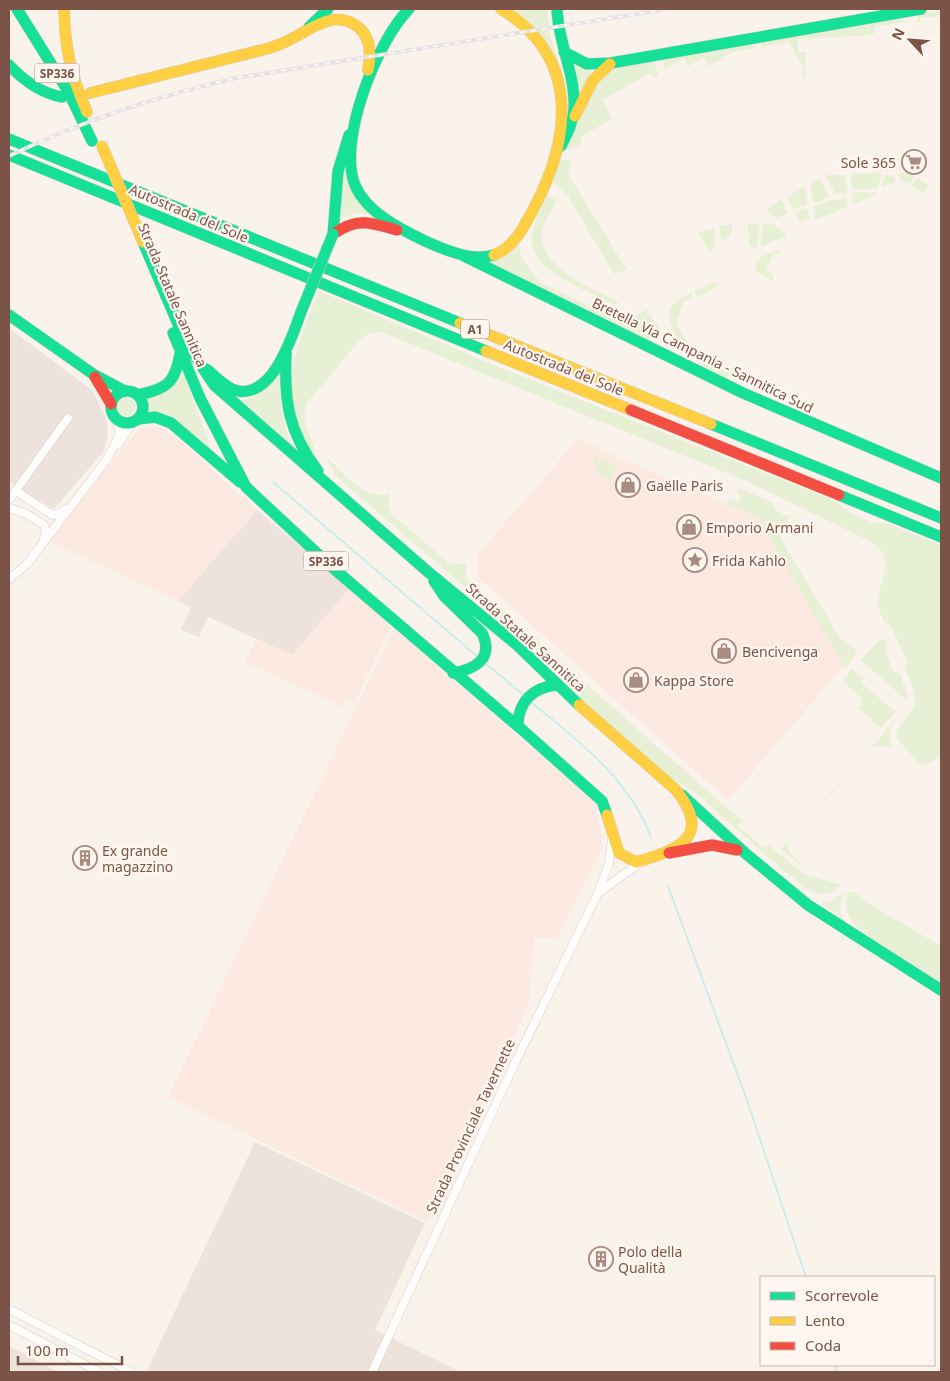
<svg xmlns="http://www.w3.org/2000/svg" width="950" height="1381" font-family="'Noto Sans',sans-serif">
<rect width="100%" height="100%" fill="#f9f3ec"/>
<path fill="#fce9e2" d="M157,426L168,430L257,510L178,601L50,542L75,506L136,432L145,427Z
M578,439L757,517L844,666L728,800L479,578L477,555Z
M350,588L391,627L354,703L346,699L343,707L245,662L256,639L292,655Z
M394,629L590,799L596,808L603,847L557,938H534L529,1003L428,1222L168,1097Z"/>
<path fill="#ede3dc" d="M9,328L93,391L107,421L108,436L104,451L54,509L9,482Z
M257,510L350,588L292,655L208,617L199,637L181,630L191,607L178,601Z
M255,1142L425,1223L375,1330L461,1372H146Z
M9,1346L58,1372H9Z"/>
<path fill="#e7f0d5" d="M509,9H547L550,35L566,85L568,110L566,111L558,73Z
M941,11V17H920L921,22H916L917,14Z
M900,17L906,22L876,26L873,35L798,39V52H806L805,80L801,72L804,69L789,42L761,47L762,42Z
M751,44L754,49L735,51L709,66L703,57L689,66L684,58L665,69L663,60L666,59Z
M654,62L658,75L654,77L650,73L603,100L612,119L582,136L579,146L564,150L597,76L616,65Z
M571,63L583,67H596L591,72L579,98Z
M561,159L572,162L568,174L627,270L614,274L568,196L552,182Z
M347,167L388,221C366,214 359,208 338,221L340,177Z
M875,173L882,174L877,189L852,190L851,174Z
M906,173L914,177L910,183L901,182L898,175Z
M827,175H845L847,193H835L826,178Z
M885,175H893L896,182L881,187Z
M917,178L929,185L923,193L912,185Z
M816,180H821L829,196L820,202H813L811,184Z
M805,187L807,204L794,209L786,197Z
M858,192L875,193V195L853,204L852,194Z
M547,196L557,200C553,209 544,222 542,231C537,266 591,289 617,301L618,304L611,303C585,289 525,270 532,233C534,221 542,208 547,196Z
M846,197L847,207L815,220L814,207L830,200H839Z
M781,200L788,213L777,218L766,209Z
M807,208L809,219L800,222L795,213Z
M772,223L787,235L761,247L763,224Z
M731,224C734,233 730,239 721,241L720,226Z
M748,224H760L756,249L749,245Z
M714,228L715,246L709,252L698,233Z
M518,240L521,257L540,282L612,317L628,318L647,310L662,333L648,340L477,257Z
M778,250L780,251L779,255L774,253L766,271L772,273L773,281L757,272L755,264L762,256Z
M714,282L718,286L697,297L694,292Z
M319,291L496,366L835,501L847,511L871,522L888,524L941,545V757L922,766L897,739C894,723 915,716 915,700C915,689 909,678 905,669L908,663L890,624L884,622L878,607L877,601L886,566L884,553L870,541L744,480L381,332L368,334L362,338L306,404C300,424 315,439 316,458C270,404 296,348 319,291Z
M691,292L693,298L684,301L676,323L690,346L717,368L729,373L727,378C714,372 700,365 690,355C681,346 666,323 670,310C673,301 684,297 691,292Z
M182,368L212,452C193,435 174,411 148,412L146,398Z
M280,371C278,398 282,419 292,445L241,400C260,397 270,387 280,371Z
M118 407a9 9 0 1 1 18 0a9 9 0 1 1-18 0Z
M325,455C341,470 366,504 390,492L388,507L393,515L446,561L452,564H466V576L471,583L742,821L738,826L763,847L770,846L804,874L841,885L830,893L822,895L809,890L779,867L695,792L669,777L559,681L551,662L336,476Z
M592,455L617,466L610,481L598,475Z
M740,488L773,503L775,510L787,516L794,514L777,532L841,640L858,651L845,668L757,517L727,504L729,499L739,502L741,495L735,492Z
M881,639L885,641L887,645L885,651L893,671L900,674L908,696L906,699L860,660Z
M852,669L864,678L861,683L896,712L881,728L858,708L862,702L860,697L842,681Z
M896,719C890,728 886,737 893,748L887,746L872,747L787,844L789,852L805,868L803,867L781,849Z
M845,891C839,904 837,912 847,924L842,923L838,914L822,904L832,901Z
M853,891L873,906L941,946V984C921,971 853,934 847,912C845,906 846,899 847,893Z"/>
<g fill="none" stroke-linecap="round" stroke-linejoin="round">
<path stroke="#cceceb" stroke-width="2" d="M274,483L478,657
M485,663L524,695
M531,702C576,739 632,781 651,838
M668,886L747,1100L806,1277
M835,1365L837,1372"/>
<defs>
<path id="street" d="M118,445L132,423
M16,491L52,515L58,514L66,509
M9,500L68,418
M9,508L27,514L44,525L46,532L44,539
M9,579L27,564L105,462L118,439L119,430L116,419
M598,893L641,862
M9,1309L131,1372
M9,1325L99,1372
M372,1372L514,1065L598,893L609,864L612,839"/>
<path id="fast" d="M17,9L68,91L92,141
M409,9C377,41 337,141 355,185C366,212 400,229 425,241C445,250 473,262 494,255
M557,9C558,43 576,75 574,109C573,123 567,134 561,146
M309,27L328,9
M564,52L587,64L611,63L921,9
M9,65C24,81 40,93 62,97
M9,139L460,323
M9,155L486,351
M333,234L338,171L349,135
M143,242L186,343L214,385L427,571L517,645L579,705
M464,256L743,393L941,478
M9,315L93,374L125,391
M173,333L200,398L246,487L333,568L521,729
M286,353C284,401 288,432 318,471
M206,369C216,376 226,389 238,391C273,397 292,337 301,312
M111 407a16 16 0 1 1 32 0a16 16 0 1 1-32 0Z
M137,395C166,389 175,384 180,354
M139,419L155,417L171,423L240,482
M711,424L941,518
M839,495L941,537
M434,581L444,596L482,633C494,658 476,669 453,673
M557,685C533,687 518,702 518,726L602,801L607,815
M682,795L745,853L808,905L941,990"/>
<path id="slow" d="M64,9C65,49 71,76 87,112
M90,93L266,49C275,46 283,44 291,39C313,28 335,9 358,27C371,37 371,55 368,70
M575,116L593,80L610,64
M494,255C515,247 525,225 535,206C572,135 579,56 501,9
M460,323L711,424
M486,351L631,410
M579,705L675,789C714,836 679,850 636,862L619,853L607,815"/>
<path id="jam" d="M333,234C358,217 369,222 397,230
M95,377L111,404
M631,410L839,495
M669,853L712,845L737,850"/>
</defs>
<use href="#street" stroke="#d8cec8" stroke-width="9"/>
<use href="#fast" stroke="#dad0ca" stroke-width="12"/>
<use href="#slow" stroke="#dad0ca" stroke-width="12"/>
<use href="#jam" stroke="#dad0ca" stroke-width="12"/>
<use href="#street" stroke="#fefdfc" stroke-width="8"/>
<use href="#fast" stroke="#16e098" stroke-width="11"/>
<use href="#slow" stroke="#ffcf43" stroke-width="11"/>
<use href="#jam" stroke="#f24e42" stroke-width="11"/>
<defs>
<path id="rail" d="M9,156C82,121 157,96 236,78L668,9"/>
</defs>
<use href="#rail" stroke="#e5e2e6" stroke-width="4"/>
<use href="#rail" stroke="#fff7ef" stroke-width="2" stroke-dasharray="5.5" stroke-linecap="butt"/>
<defs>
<path id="fast-bridge" d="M301,312L333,234"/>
<path id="slow-bridge" d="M102,146L143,242"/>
</defs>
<use href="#fast-bridge" stroke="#dbcfc8" stroke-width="12" stroke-linecap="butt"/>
<use href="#slow-bridge" stroke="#dbcfc8" stroke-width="12" stroke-linecap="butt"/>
<use href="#fast-bridge" stroke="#16e098" stroke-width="11"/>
<use href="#slow-bridge" stroke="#ffcf43" stroke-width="11"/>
</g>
<defs>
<symbol id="supermarket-ring" viewBox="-11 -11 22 22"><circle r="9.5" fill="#fff7ef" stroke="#a88c81" stroke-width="1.5"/><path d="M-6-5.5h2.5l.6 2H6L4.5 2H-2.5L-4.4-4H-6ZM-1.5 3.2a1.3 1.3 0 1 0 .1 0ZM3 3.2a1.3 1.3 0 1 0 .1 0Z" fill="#a88c81"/></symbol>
<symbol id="shop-ring" viewBox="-11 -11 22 22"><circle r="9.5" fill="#fff7ef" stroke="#a88c81" stroke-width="1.5"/><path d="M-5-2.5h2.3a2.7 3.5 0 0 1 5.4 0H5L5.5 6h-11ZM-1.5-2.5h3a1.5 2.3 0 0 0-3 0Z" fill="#a88c81"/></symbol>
<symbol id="sight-ring" viewBox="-11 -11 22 22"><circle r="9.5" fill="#fff7ef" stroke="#a88c81" stroke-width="1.5"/><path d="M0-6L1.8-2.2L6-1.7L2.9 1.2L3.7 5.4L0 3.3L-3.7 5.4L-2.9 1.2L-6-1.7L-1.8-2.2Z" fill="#a88c81"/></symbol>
<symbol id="building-ring" viewBox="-11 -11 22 22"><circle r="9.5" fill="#fff7ef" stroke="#a88c81" stroke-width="1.5"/><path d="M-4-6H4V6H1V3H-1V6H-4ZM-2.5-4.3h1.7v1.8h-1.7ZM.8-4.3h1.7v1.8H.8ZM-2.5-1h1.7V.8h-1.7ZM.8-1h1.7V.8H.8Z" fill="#a88c81"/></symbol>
</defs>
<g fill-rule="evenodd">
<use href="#supermarket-ring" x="900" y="148" width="28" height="28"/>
<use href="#shop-ring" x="614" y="471" width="28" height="28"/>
<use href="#shop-ring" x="675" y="513" width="28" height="28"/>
<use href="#sight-ring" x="681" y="546" width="28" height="28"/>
<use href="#shop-ring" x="710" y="637" width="28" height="28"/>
<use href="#shop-ring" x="622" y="666" width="28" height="28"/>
<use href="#building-ring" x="71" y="844" width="28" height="28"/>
<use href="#building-ring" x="587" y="1245" width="28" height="28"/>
</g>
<g text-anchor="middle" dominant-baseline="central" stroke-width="4.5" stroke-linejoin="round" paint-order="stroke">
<g fill="#fff7ef" stroke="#a38579" stroke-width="1">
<rect x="34.5" y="63.5" width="45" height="19" rx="4"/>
<rect x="461" y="319.5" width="28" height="19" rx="4"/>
<rect x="303.5" y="551.5" width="45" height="19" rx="4"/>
</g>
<g font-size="12" font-weight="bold" fill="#7c5447">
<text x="57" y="73">SP336</text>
<text x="475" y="329">A1</text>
<text x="326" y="561">SP336</text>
</g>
<g font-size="14" fill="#7c5447" stroke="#fff7ef" text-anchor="start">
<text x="896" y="162" text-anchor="end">Sole 365</text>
<text x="646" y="485">Gaëlle Paris</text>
<text x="706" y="527">Emporio Armani</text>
<text x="712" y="560">Frida Kahlo</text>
<text x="742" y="651">Bencivenga</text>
<text x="654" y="680">Kappa Store</text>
<text x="102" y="850">Ex grande<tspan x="102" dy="16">magazzino</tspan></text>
<text x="618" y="1251">Polo della<tspan x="618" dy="16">Qualità</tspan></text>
</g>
<g font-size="14" fill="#7c5447" stroke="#fff7ef">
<text transform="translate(189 213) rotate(23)">Autostrada del Sole</text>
<text transform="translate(173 295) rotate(67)">Strada Statale Sannitica</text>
<text transform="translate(703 355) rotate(26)">Bretella Via Campania - Sannitica Sud</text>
<text transform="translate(564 367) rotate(22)">Autostrada del Sole</text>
<text transform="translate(526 637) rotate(42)">Strada Statale Sannitica</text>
<text transform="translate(470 1126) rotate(-65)">Strada Provinciale Tavernette</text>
</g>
</g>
<rect width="950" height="1381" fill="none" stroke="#7c5447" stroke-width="20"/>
<rect x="760" y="1276" width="175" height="90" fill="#fff7ef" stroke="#cbb6ac"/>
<rect x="770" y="1292" width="25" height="8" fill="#16e098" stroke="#cbb6ac"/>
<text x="805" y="1301" font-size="15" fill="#7c5447">Scorrevole</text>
<rect x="770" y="1317" width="25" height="8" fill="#ffcf43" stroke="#cbb6ac"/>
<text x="805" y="1326" font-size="15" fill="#7c5447">Lento</text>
<rect x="770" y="1342" width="25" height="8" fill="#f24e42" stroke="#cbb6ac"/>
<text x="805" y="1351" font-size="15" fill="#7c5447">Coda</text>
<g transform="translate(910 40) rotate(296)" stroke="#fff7ef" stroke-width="4" paint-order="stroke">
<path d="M0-4L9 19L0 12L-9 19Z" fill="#7c5447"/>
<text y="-8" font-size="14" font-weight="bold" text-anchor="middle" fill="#7c5447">N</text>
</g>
<path d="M18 1356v8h104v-8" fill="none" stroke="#7c5447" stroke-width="2.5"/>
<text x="25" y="1356" font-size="15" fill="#7c5447" stroke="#fff7ef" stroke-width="4" paint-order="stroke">100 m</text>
</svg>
